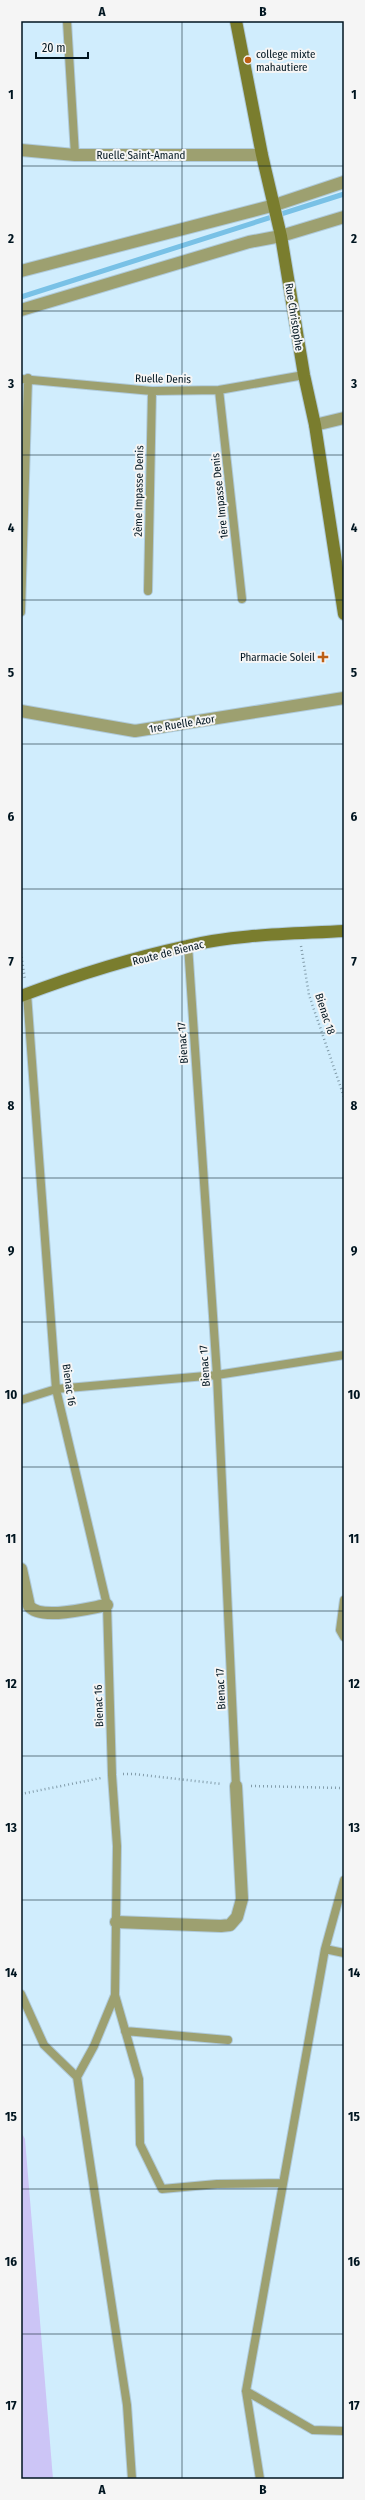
<svg xmlns="http://www.w3.org/2000/svg" width="365" height="2500" font-family="'Fira Sans Condensed',sans-serif">
<rect width="100%" height="100%" fill="#d0edfd"/>
<path fill="#ccc5f6" d="M21,2132L25,2139L53,2479H21Z"/>
<g fill="none" stroke-linecap="round" stroke-linejoin="round">
<path stroke="#79c1e6" stroke-width="5" d="M21,297L344,194"/>
<defs>
<path id="lane" d="M67,21L75,155
M21,379L152,391L219,390L304,375
M219,390L242,599
M148,591L152,391
M21,612L28,378
M188,945L217,1375L236,1786
M27,994L56,1389L107,1605L112,1775L117,1846L115,1995L94,2046L77,2077L127,2405L132,2479
M21,1400L56,1389L217,1375L344,1355
M344,1600L340,1630L344,1637
M325,1949L344,1953
M21,1994L44,2045L77,2077
M115,1995L139,2079L140,2144L162,2189L217,2184L283,2183
M125,2031L228,2040
M246,2391L313,2430L344,2431
M260,2479L246,2391L325,1949L344,1880"/>
<path id="street" d="M21,150L75,155H262
M21,271L275,205L344,182
M21,310L249,242L281,236L344,217
M315,425L344,418
M21,711L135,731L344,698
M21,1569L29,1606C41,1621 89,1608 107,1605
M116,1922L221,1926L230,1925L237,1917L242,1899L236,1786"/>
<path id="secondary" d="M236,21L262,155L281,236L304,375L315,425L344,614
M21,996C74,976 131,958 187,946C237,934 292,934 344,931"/>
</defs>
<use href="#lane" stroke="#afcada" stroke-width="10"/>
<use href="#street" stroke="#afcada" stroke-width="14"/>
<use href="#secondary" stroke="#afcada" stroke-width="14"/>
<path stroke="#829caa" stroke-width="2.5" stroke-dasharray="1 3" stroke-linecap="butt" d="M301,946L309,995L344,1097
M21,953L25,980
M123,1774H134L222,1784
M251,1786L344,1788
M21,1794L101,1778"/>
<use href="#lane" stroke="#9da070" stroke-width="8"/>
<use href="#street" stroke="#9da070" stroke-width="12"/>
<use href="#secondary" stroke="#7a7d2e" stroke-width="12"/>
</g>
<path fill="none" stroke="#001520" stroke-width="1" stroke-opacity="0.55" d="M182,21V2479M21,166H344M21,311H344M21,455H344M21,600H344M21,744H344M21,889H344M21,1033H344M21,1178H344M21,1322H344M21,1467H344M21,1611H344M21,1756H344M21,1900H344M21,2045H344M21,2189H344M21,2334H344"/>
<g fill="#bd5f15" stroke="#f5f5f5" stroke-width="1.5">
<circle cx="248" cy="60" r="4"/>
<path d="M321 651h4v4h4v4h-4v4h-4v-4h-4v-4h4z"/>
</g>
<g text-anchor="middle" dominant-baseline="central" stroke-width="4" stroke-linejoin="round" paint-order="stroke">
<g font-size="11" fill="#001520" stroke="#f5f5f5" text-anchor="start">
<text x="256" y="54">college mixte<tspan x="256" dy="13">mahautiere</tspan></text>
<text x="315" y="657" text-anchor="end">Pharmacie Soleil</text>
</g>
<g font-size="11" fill="#001520" stroke="#f5f5f5">
<text x="141" y="155">Ruelle Saint-Amand</text>
<text transform="translate(294 317) rotate(81)">Rue Christophe</text>
<text transform="translate(163 379) rotate(1)">Ruelle Denis</text>
<text transform="translate(139 491) rotate(-89)">2ème Impasse Denis</text>
<text transform="translate(220 496) rotate(-96)">1ère Impasse Denis</text>
<text transform="translate(182 724) rotate(-9)">1re Ruelle Azor</text>
<text transform="translate(168 953) rotate(-14)">Route de Bienac</text>
<text transform="translate(325 1014) rotate(72)">Bienac 18</text>
<text transform="translate(183 1043) rotate(-94)">Bienac 17</text>
<text transform="translate(205 1366) rotate(-94)">Bienac 17</text>
<text transform="translate(69 1385) rotate(82)">Bienac 16</text>
<text transform="translate(221 1689) rotate(-93)">Bienac 17</text>
<text transform="translate(99 1706) rotate(-92)">Bienac 16</text>
</g>
</g>
<rect width="365" height="2500" fill="none" stroke="#f5f5f5" stroke-width="44"/>
<path d="M36 52v6h52v-6" fill="none" stroke="#001520" stroke-width="2"/>
<text x="42" y="52" font-size="12" fill="#001520" stroke="#f5f5f5" stroke-width="3" paint-order="stroke">20 m</text>
<rect x="22" y="22" width="321" height="2456" fill="none" stroke="#001520" stroke-width="1.5"/>
<g font-size="13" text-anchor="middle" font-weight="bold" fill="#001520">
<text x="102" y="16">A</text>
<text x="263" y="16">B</text>
<text x="11" y="99">1</text>
<text x="354" y="99">1</text>
<text x="11" y="243">2</text>
<text x="354" y="243">2</text>
<text x="11" y="388">3</text>
<text x="354" y="388">3</text>
<text x="11" y="532">4</text>
<text x="354" y="532">4</text>
<text x="11" y="677">5</text>
<text x="354" y="677">5</text>
<text x="11" y="821">6</text>
<text x="354" y="821">6</text>
<text x="11" y="966">7</text>
<text x="354" y="966">7</text>
<text x="11" y="1110">8</text>
<text x="354" y="1110">8</text>
<text x="11" y="1255">9</text>
<text x="354" y="1255">9</text>
<text x="11" y="1399">10</text>
<text x="354" y="1399">10</text>
<text x="11" y="1543">11</text>
<text x="354" y="1543">11</text>
<text x="11" y="1688">12</text>
<text x="354" y="1688">12</text>
<text x="11" y="1832">13</text>
<text x="354" y="1832">13</text>
<text x="11" y="1977">14</text>
<text x="354" y="1977">14</text>
<text x="11" y="2121">15</text>
<text x="354" y="2121">15</text>
<text x="11" y="2266">16</text>
<text x="354" y="2266">16</text>
<text x="11" y="2410">17</text>
<text x="354" y="2410">17</text>
<text x="102" y="2494">A</text>
<text x="263" y="2494">B</text>
</g>
</svg>
